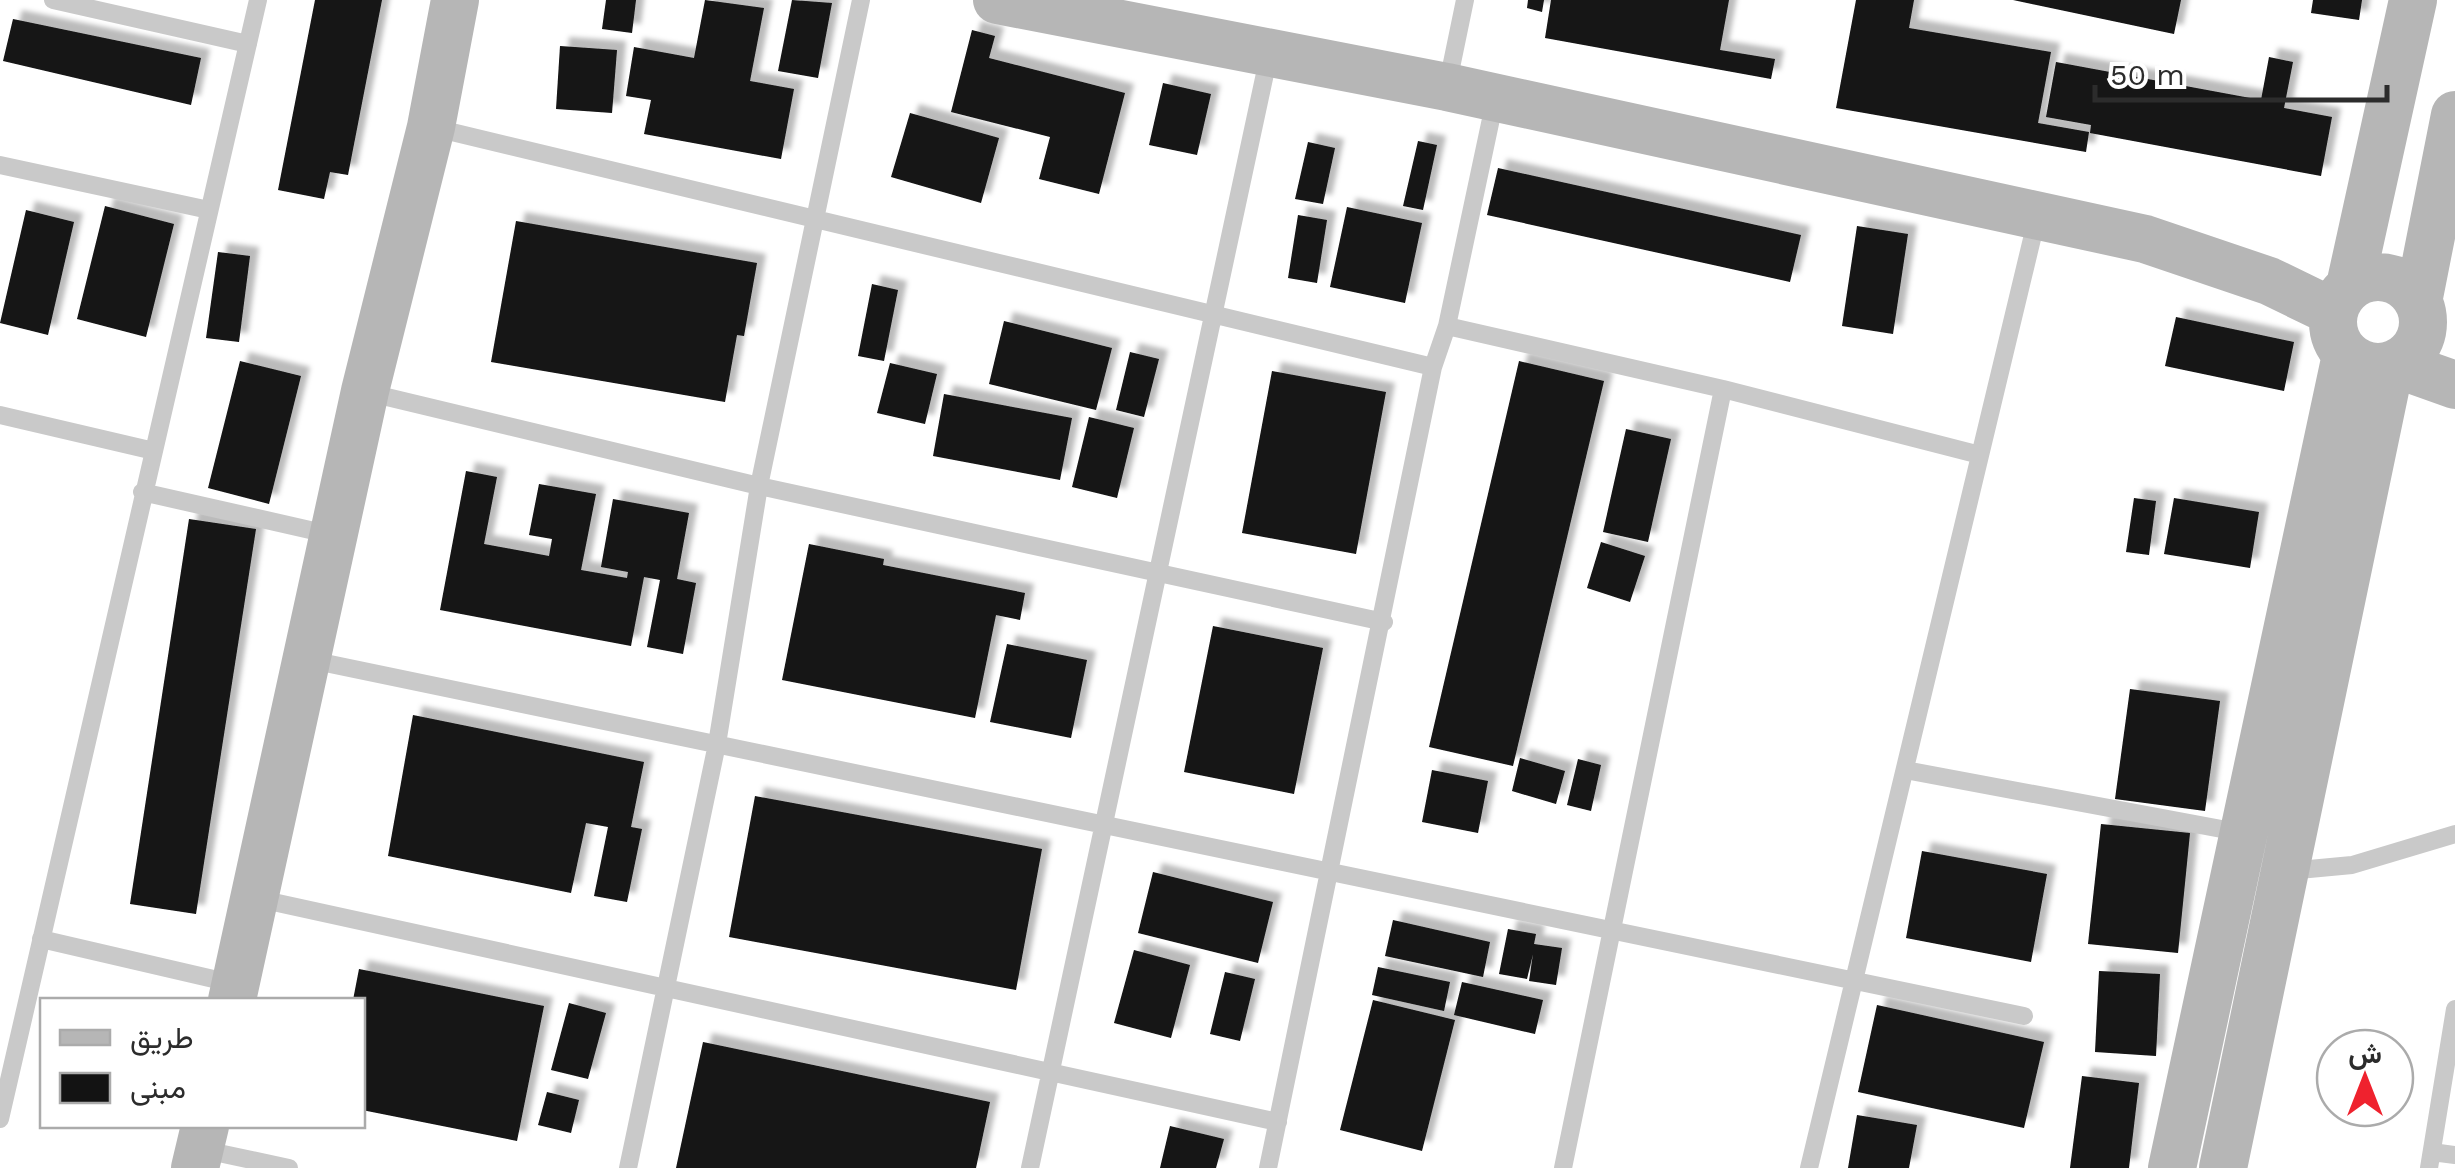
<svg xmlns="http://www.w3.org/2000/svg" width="2455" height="1168" font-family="'Work Sans',Vazirmatn,sans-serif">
<defs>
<filter id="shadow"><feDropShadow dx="9" dy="-9" stdDeviation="2.5" flood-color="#0004"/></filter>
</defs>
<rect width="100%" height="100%" fill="#fff"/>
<path fill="#131313" filter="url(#shadow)" d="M315,0H382L348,175L330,172L324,199L278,190Z
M606,0H636L632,33L602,29Z
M705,0L764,8L750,81L794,89L781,159L644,134L651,100L626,96L634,47L694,58Z
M792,0L832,3L818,78L778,71Z
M1528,0H1544L1542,12L1527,8Z
M1551,0H1729L1720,50L1775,59L1771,79L1545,38Z
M1856,0H1914L1909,28L2051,52L2038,123L2089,132L2086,152L1836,108Z
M2013,0H2181L2174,34Z
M2313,0H2362L2359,20L2311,13Z
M13,19L201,58L191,105L3,61Z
M972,30L995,36L989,58L1125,93L1099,194L1039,179L1050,137L951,112Z
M560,46L617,50L612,113L556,109Z
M2269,57L2293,62L2284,108L2332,117L2321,176L2090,133L2091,125L2046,117L2056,62L2261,100Z
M1163,83L1211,94L1197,155L1149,145Z
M910,113L999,138L981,203L891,177Z
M1418,141L1437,145L1423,210L1403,206Z
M1308,142L1335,148L1323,204L1295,199Z
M1498,168L1801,235L1790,282L1487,215Z
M105,206L174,224L146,337L77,319Z
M1347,207L1422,223L1405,303L1330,287Z
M26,210L74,222L48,335L0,323Z
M1298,215L1327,220L1317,283L1288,278Z
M516,221L757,263L744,336L737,335L725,402L491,362Z
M1857,226L1908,234L1893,334L1842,326Z
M218,252L250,256L239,342L206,338Z
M872,284L898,290L884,361L858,356Z
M2176,317L2294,342L2284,391L2165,366Z
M1004,321L1112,348L1096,410L989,384Z
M1130,352L1159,359L1144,417L1116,410Z
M240,361L301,376L269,504L208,488Z
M1519,361L1604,381L1513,766L1429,747Z
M890,363L937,374L925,424L877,413Z
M1272,371L1386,392L1356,554L1242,533Z
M944,394L1072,418L1060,480L933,456Z
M1089,417L1134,428L1117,498L1072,487Z
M1626,429L1671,439L1648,542L1603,532Z
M466,471L497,477L484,544L549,556L552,539L529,535L539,484L596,494L581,570L627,578L628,572L601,567L613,499L689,513L677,579L696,583L683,654L647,647L660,580L644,577L631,646L440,610Z
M2134,498L2156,501L2149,555L2126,552Z
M2174,498L2259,512L2250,568L2164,554Z
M189,519L256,529L196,914L130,904Z
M1601,542L1645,556L1630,602L1587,588Z
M809,544L884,559L883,565L1025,593L1020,620L996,615L975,718L782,680Z
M1213,626L1323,648L1294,794L1184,772Z
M1007,644L1087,660L1071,738L990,722Z
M2130,689L2220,701L2205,811L2115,799Z
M413,715L644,762L631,827L642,829L627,902L594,896L608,827L586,823L571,893L388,856Z
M1520,758L1565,771L1556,804L1512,791Z
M1578,759L1601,765L1591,811L1567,805Z
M1432,770L1488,781L1478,833L1422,822Z
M755,796L1042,849L1016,990L729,937Z
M2101,824L2190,833L2178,953L2088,944Z
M1922,851L2047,874L2031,962L1906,938Z
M1153,872L1273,902L1258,963L1138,933Z
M1393,920L1490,942L1483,977L1385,956Z
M1508,929L1536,934L1534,944L1562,948L1556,985L1529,981L1533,954L1527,979L1499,974Z
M1134,950L1190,965L1171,1038L1114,1023Z
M1378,967L1450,982L1444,1011L1372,995Z
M359,969L544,1006L517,1141L362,1110V1000H353Z
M2099,971L2160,974L2156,1056L2095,1052Z
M1225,972L1255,979L1240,1041L1210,1034Z
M1462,982L1543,1000L1535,1034L1454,1015Z
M1373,1000L1455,1020L1422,1151L1340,1130Z
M569,1003L606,1013L588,1079L551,1070Z
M1877,1005L2044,1042L2024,1128L1858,1092Z
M703,1042L990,1102L976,1168H676Z
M2082,1076L2139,1083L2129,1168H2070Z
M547,1092L579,1100L571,1133L538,1125Z
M1857,1115L1917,1125L1909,1168H1848Z
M1170,1126L1224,1139L1216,1168H1160Z"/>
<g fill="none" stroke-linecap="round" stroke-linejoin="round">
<path stroke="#c9c9c9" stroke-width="18" d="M53,0L248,44
M1447,87L1465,0
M431,127L1433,367
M0,165L209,210
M1447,326L1723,389L1980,455
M366,392L759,486L1384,622
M0,415L154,451
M142,492L332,535
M306,659L2024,1016
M1905,770L2243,833
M2288,871L2352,865L2455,834
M255,898L1278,1122
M41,939L235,984
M0,1119L258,0
M200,1149L289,1168
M2432,1152L2455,1155
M628,1168L717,744L759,486L861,0
M1030,1168L1269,55
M1268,1168L1433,367L1447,326L1495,100
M1563,1168L1723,389
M1809,1168L2037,218
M2429,1168L2455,1009"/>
<path stroke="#b6b6b6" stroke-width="48" d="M997,0L1447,87L2145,239L2269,281L2333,312
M2333 322a45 45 0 1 1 90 0a45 45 0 1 1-90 0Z
M2350,286L2413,0
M2418,302L2455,115
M2396,364L2455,385
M232,1000L365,391L431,127L455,0
M195,1168L205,1126
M2172,1168L2346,355
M2223,1168L2390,366"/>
</g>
<rect x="40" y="998" width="325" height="130" fill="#ffffff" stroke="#ababab" stroke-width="2.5"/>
<rect x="60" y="1030" width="50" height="15" fill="#b6b6b6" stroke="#ababab" stroke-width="2.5"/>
<text x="130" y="1048" font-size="30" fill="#2c2c2c">طريق</text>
<rect x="60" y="1073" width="50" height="30" fill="#131313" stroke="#ababab" stroke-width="2.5"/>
<text x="130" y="1098" font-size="30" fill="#2c2c2c">مبنى</text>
<g transform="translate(2365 1078)"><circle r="48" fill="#ffffff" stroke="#ababab" stroke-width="2.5"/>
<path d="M0-8L18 38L0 25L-18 38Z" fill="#ef222e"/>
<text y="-15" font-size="28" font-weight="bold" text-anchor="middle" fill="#2c2c2c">ش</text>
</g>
<path d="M2095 85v15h292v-15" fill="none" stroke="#2c2c2c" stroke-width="5"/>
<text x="2110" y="85" font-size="30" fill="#2c2c2c" stroke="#ffffff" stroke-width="8" paint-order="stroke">50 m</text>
</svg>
